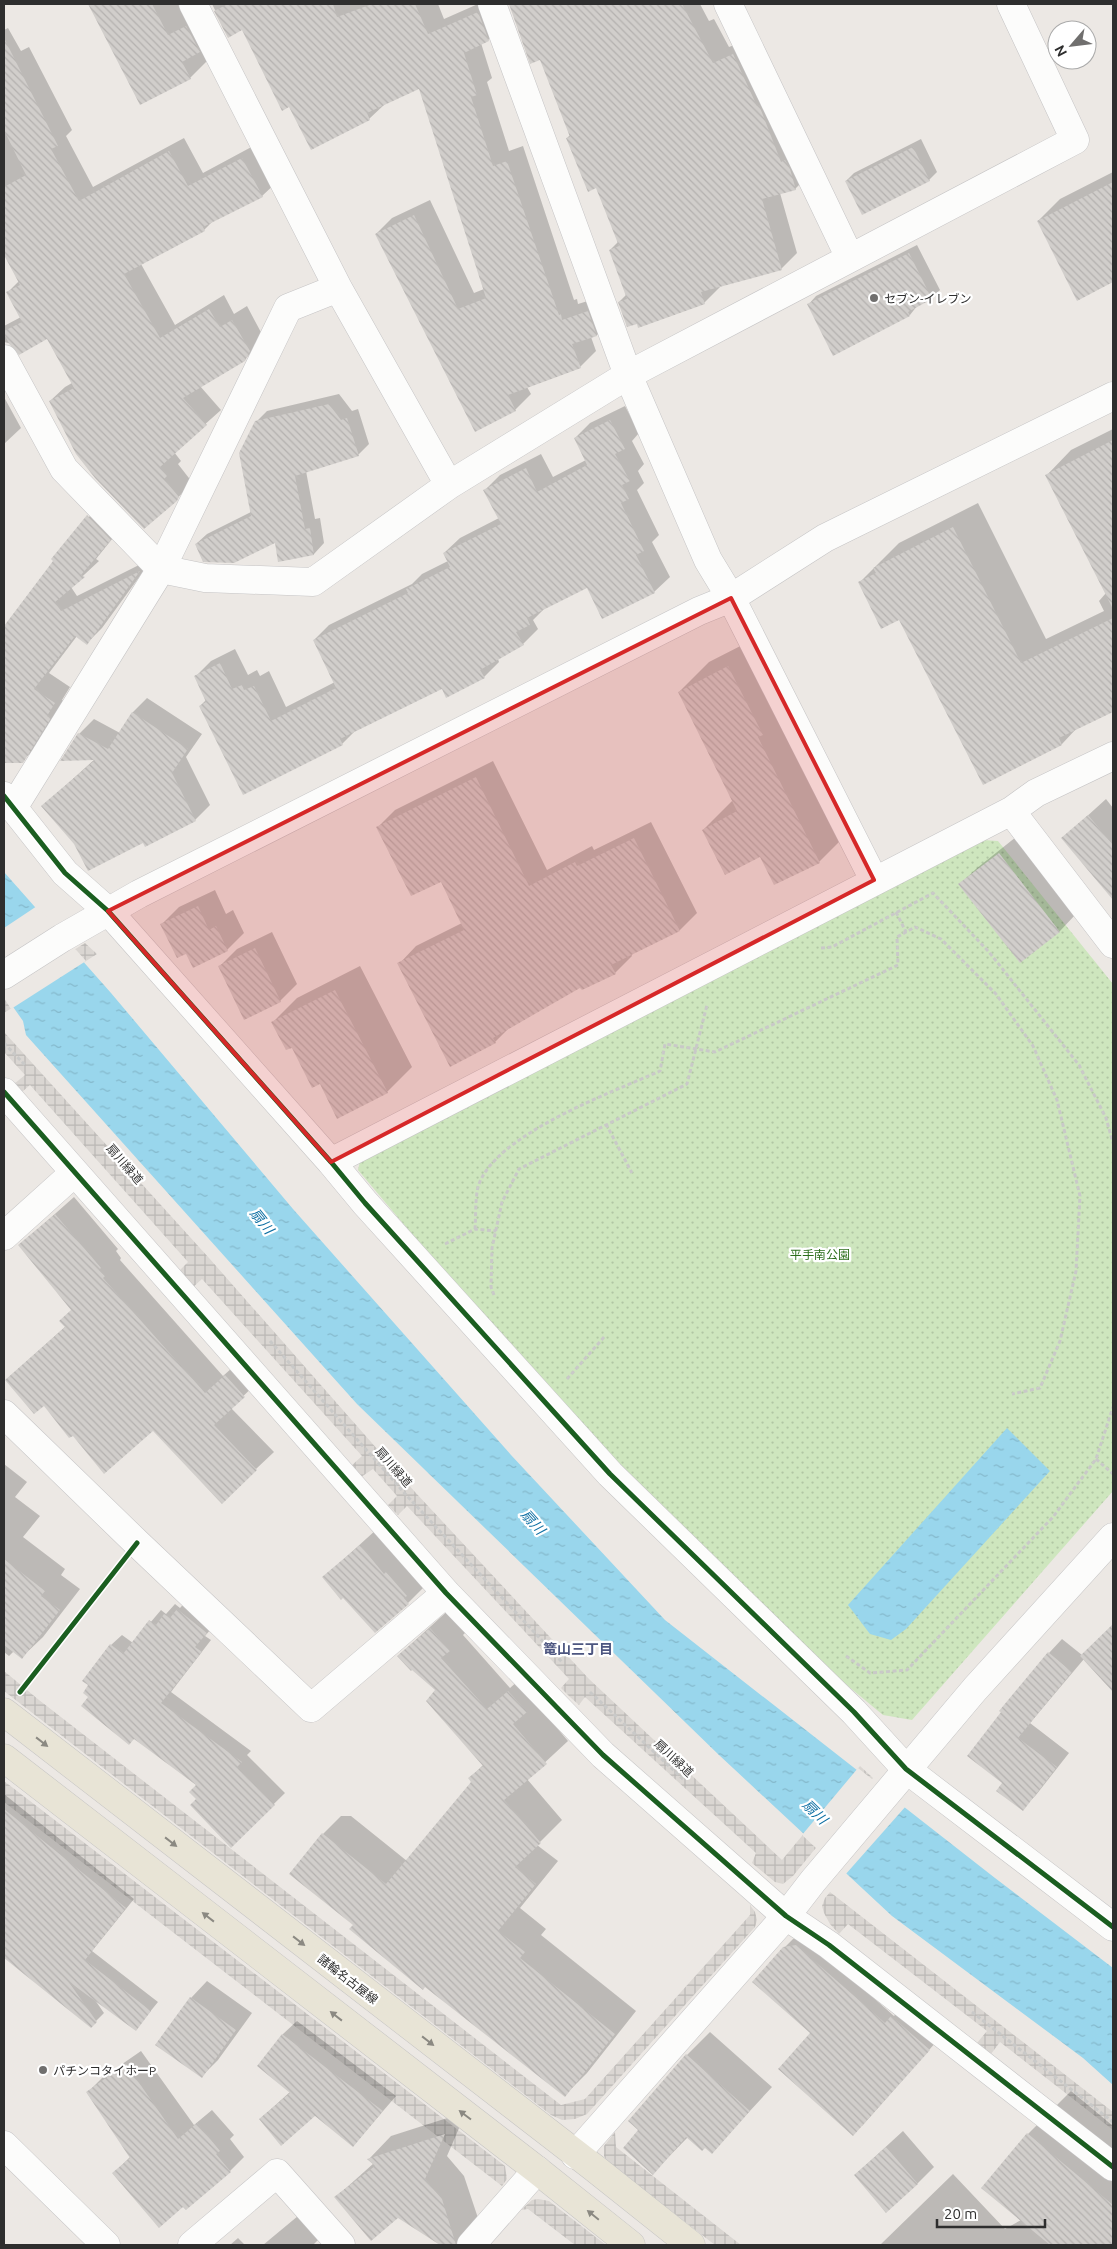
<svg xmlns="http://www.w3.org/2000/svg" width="1117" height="2249" font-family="Ubuntu,'Noto Sans JP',sans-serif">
<defs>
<pattern id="park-dots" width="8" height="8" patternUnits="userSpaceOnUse" patternTransform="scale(1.25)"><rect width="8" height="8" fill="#cee6be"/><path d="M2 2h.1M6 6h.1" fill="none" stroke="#b1c6a4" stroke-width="1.8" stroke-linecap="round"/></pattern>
<pattern id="plaza-grid" width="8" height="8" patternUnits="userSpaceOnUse" patternTransform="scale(1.25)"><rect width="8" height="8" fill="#dad6d2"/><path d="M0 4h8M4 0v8" fill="none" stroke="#bbb8b5"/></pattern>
<pattern id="water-ripples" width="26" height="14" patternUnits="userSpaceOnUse" patternTransform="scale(1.25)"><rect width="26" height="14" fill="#99d6ec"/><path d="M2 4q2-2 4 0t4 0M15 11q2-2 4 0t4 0" fill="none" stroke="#84b8cb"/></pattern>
<pattern id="building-back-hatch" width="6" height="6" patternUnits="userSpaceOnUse" patternTransform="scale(1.25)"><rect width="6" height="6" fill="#d1cecb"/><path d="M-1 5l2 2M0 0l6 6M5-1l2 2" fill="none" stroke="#b4b1af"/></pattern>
</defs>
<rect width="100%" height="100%" fill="#ece8e4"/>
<path fill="url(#park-dots)" d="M983,840L998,841L1113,984V1491L912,1720L883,1715L751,1606L555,1404L358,1170L361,1157Z"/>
<path fill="url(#plaza-grid)" d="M85,943L97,954L4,1013V994Z
M4,1032L209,1258L415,1492L589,1679L782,1860L860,1766L873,1778L793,1876L783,1884L775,1882L752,1863L756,1853L585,1697L579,1705L570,1697L561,1688L569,1679L407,1506L398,1515L388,1505L397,1496L373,1469L361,1477L351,1466L362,1456L202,1279L192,1288L178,1272L188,1262L30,1085L22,1092L14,1084L25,1075L4,1052Z
M4,1671L39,1700L561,2105L585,2099L750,1915V1905L755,1912L757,1920L755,1927L587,2114L575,2119L562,2120L551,2115L4,1691Z
M4,1781L505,2166L507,2179L502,2186L4,1802Z
M830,1892L1113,2112V2130L1000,2042L991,2054L977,2043L987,2031L848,1924L839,1934L830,1924L824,1913L822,1906L825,1898Z
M615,2132L616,2147L741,2245H715L607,2162L604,2156V2146Z
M538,2199L549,2201L606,2245H575L528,2209L521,2210L532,2200Z"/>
<path fill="url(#water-ripples)" d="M4,872L111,993L293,1209L511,1455L665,1620L995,1878L1113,1968V2085L1083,2058L892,1916L719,1755L357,1404L26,1035L23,1021L4,994Z
M1007,1428L1050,1471L906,1629L891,1640L870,1634L848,1605Z"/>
<path fill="#ece8e4" d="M37,906L86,961L11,1009L4,998V928Z
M858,1768L906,1806L845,1875L802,1835Z"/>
<path fill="#0003" d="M89,4H178L207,61L190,78L140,103Z
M212,4H438L444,19L478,4H497L504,24L488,40L481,43L492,78L487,82L509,151L523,146L574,300L577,299L578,304L604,296L613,319L597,335L591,337L596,351L580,367L527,387L531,394L515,410L376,234L392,218L430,200L474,293L484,289L420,87L385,104L369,119L290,105L242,29L228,36Z
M510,4H700L709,21L714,19L729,47L749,39L811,173L795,189L780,193L797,253L781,269L720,285V287L704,303L619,302L627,294L610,250L618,242L597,187L567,138L570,135L540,58L531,62Z
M8,28L21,51L29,47L72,130L66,136L93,187L184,138L203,173L257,144L277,182L262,196L213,221L204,230L141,264L175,325L224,295L234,314L247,306L263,336L259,345L244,360L200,386L221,410L174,452L181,461L178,464L192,482L176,500L50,401L65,387L72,383L47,338L12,344L4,342V326L21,317L8,292L19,281L4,252V30Z
M921,139L937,172L929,180L846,181L854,173Z
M1113,172V281L1077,299L1038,221L1060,199Z
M917,245L940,290L932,298L917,306L910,315L808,305L816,296Z
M339,394L352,411L358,409L369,444L358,455L306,471L315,519L320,518L324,543L314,554L279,560L276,541L196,544L207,534L251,512L256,422L267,411Z
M4,397L21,428L4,444Z
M625,406L639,433L632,441L644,464L638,471L644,483L637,490L659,535L652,542L670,577L654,592L587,586L545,608L533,620L538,629L523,644L498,659L499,662L484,677L442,687L356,730L342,744L200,706L207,699L196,676L211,661L235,649L248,675L257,670L260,676L269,671L286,707L335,682L314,640L329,625L412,584L422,574L448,561L444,553L460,538L499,518L485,490L500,475L541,454L553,477L586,460L575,438L590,423Z
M1113,429V711L1077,728L1062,744L983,783L900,618L859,583L899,543L978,503L1046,639L1104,611L1099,601L1106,593L1047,475L1071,450Z
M104,501L125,523L96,559L99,561L71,587L77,596L153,558L102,628L87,643L77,636L49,673L70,687L62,700L65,702L38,746L22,761L4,762V635L89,517Z
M758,637L849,832L819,862L703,830L733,800L679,692L709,662Z
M147,698L202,734L186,757L210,805L195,820L143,841L75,844L43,806L96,758L63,760L79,734L94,719L120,733L132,713Z
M493,761L547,870L592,846L594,850L651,822L697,913L680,930L631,954L632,956L615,973L581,986L512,1025L495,1042L399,964L416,946L462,923L441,880L378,827L395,810Z
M1106,799L1113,808V898L1063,838Z
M1016,837L1076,914L1060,931L1020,961L960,884L977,868Z
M215,890L226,914L233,910L244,933L227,950L187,953L162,924L179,907Z
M272,932L297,984L280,1001L220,966L237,949Z
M360,966L412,1067L387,1092L338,1117L320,1082L273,1022L297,998Z
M74,1197L118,1249L116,1251L121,1258L120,1260L223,1376L243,1358L262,1378L231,1408L274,1452L256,1469L153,1430L73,1434L44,1404L6,1380L66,1326L72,1310L20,1245Z
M4,1464L27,1482L15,1497L40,1516L23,1537L65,1569L61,1575L80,1589L43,1637L22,1657L14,1651L9,1656L4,1652Z
M377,1529L425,1586L408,1603L324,1577Z
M188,1599L217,1622L205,1636L211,1640L171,1692L251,1751L247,1755L285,1793L231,1846L198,1799V1784L90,1697L111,1645L122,1635L133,1643L161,1610L166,1614L175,1604L180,1608Z
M453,1606L471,1627L463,1635L510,1688L531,1669L535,1702L568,1741L527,1779L562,1820L537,1845L558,1861L520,1908L546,1929L541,1935L636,2011L587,2073L565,2095L355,1924L318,1839L341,1816H351L407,1861L473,1782L470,1778L484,1764L436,1690L398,1656Z
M1113,1625V1690L1084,1659L1030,1723L1069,1753L1036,1795L1022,1809L1004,1783L969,1756L1049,1653L1062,1639L1082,1655Z
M4,1794L134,1899L92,1951L158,2002L136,2029L95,2000L104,2013L91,2026L4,1956Z
M805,1937L894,2016L900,2009L937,2041L862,2126L812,2033L784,1948L793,1939Z
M207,1981L252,2013L218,2060L201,2077L191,1998Z
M297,2021L396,2096L353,2146L315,2114L260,2119L291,2091L259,2066L283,2034Z
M710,2032L772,2087L712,2152L688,2137L653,2173L640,2130L687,2055Z
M141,2051L194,2125L212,2110L234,2135L230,2139L244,2157L230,2171L114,2173L131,2156L87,2093L102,2078Z
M1071,2091L1113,2126V2245H880L953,2174L1005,2229L1021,2220L1028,2134Z
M466,2112L447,2156L464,2176L478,2218L472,2245H443L398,2216L336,2197L374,2163L369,2159L391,2136Z
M903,2131L934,2167L917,2184L855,2175Z
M310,2206L329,2229L313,2245H263Z
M238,2238L245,2245H230Z"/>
<path fill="url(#building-back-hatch)" d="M88,4H152L168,35L186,26L200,52L182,62L191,79L140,105Z
M228,4H333L337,17L372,4H415L428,34L478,12L489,41L464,53L477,95L471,97L493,166L507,161L559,315L561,314L562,320L588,311L597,336L572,344L581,368L508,395L516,411L475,432L375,234L414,215L458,309L486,298L419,89L367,113L370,120L311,150L289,107L282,111L242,30L228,38L214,11Z
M509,4H682L713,63L733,54L757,106L759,105L781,162L785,160L790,169L796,190L762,199L782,270L701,292L705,304L638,328L637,324L627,327L618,302L627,299L609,250L619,246L596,188L588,192L566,138L570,137L540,60L530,64Z
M4,38L58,146L51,149L79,201L169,151L188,186L242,158L263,197L203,227L205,231L124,274L160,338L209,309L220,327L232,320L250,351L245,361L183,398L207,425L160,467L167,476L164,479L179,497L177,501L144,529L95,478L76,454L49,401L74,388L47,339L19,355L10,345L4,334V331L22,322L6,292L20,285L4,255V187L26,175L4,130Z
M913,147L930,181L862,215L845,181Z
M1113,182V282L1077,301L1037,221Z
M909,253L932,299L908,312L910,316L833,356L807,304Z
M329,404L341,420L347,418L359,456L295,476L305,529L310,528L314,555L278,562L275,543L234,563L203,562L195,544L251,516L239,453L255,421Z
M610,420L625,449L615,454L630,481L622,485L629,499L621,503L644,551L636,555L655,593L602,619L587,588L527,618L530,625L516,632L524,645L480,670L485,678L446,698L442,689L340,739L343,745L243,795L199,706L206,702L194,676L220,663L232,689L242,685L244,690L254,686L271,721L336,688L313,640L408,593L406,589L450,567L443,553L501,524L483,490L526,468L537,492L587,465L574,438Z
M1113,440V609L1045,475Z
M87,515L111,540L81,575L85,577L55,602L61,611L140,571L87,645L75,636L34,689L55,703L47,716L51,718L23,763H4V626L53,561L51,559Z
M953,527L1021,663L1113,618V712L1059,738L1062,745L983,785L899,620L881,629L858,582L876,573L873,568Z
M728,666L763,735L758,737L820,863L774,885L760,857L725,875L702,830L737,811L678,692Z
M132,712L188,749L172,773L196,821L145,847L143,843L88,871L74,844L41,806L95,760L60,761L78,733L108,749Z
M476,777L529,886L575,862L577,866L634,838L680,931L611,965L616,974L582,990L580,988L493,1038L496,1043L450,1067L397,963L464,930L441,882L411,896L376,827Z
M1088,815L1113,845V900L1061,838Z
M999,853L1060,932L1020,963L958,884Z
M198,906L209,930L216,926L228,951L193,968L186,954L177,958L160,924Z
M255,948L281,1002L244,1020L218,966Z
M335,990L388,1093L337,1119L320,1084L312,1088L292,1048L286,1050L271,1022Z
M55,1214L101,1268L99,1270L105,1276L103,1278L205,1393L225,1375L245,1397L214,1425L257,1470L222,1504L153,1431L104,1474L73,1436L69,1438L44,1406L34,1414L5,1380L65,1327L59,1321L71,1310L18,1245Z
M360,1545L384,1574L386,1572L407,1596L404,1598L409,1604L375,1633L343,1598L341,1600L322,1577Z
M4,1559L45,1591L41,1596L60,1610L22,1659L4,1645Z
M177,1609L207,1633L195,1647L202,1652L161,1703L242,1762L237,1767L275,1805L231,1848L190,1805L196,1799L189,1792L196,1785L134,1739L129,1745L81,1706L88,1697L83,1693L88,1685L82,1681L110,1644L123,1654L149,1620L156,1625L164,1614L170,1618Z
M1113,1624V1692L1080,1656Z
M430,1628L450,1651L441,1658L487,1709L508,1691L527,1712L513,1724L547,1764L504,1800L541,1843L515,1867L536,1884L498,1931L525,1952L520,1958L615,2034L565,2097L425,1987L423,1990L349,1929L353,1925L289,1874L322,1833L386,1884L471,1782L468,1778L483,1766L426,1701L435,1690L412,1670L411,1671L397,1656Z
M1048,1652L1072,1672L1018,1738L1057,1767L1023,1811L996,1791L1002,1783L967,1756L1001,1712L999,1711Z
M4,1809L126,1908L85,1960L151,2011L136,2031L68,1981L97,2022L91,2028L4,1958Z
M796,1945L885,2023L891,2016L930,2050L853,2136L778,2069L810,2033L752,1982L783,1947Z
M190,1997L236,2030L202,2078L155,2045Z
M282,2034L383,2111L353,2147L315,2116L281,2146L259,2119L290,2093L257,2066Z
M686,2054L750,2111L712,2154L705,2148L702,2151L686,2137L653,2175L623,2148L638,2130L628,2121Z
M126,2064L178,2139L197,2123L220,2151L216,2154L231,2172L186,2210L183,2207L159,2228L112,2173L130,2158L86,2092Z
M1027,2133L1113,2205V2245H1050L981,2188Z
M445,2134L425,2179L442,2199L456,2245H440L398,2218L371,2241L334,2197L375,2166L367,2159Z
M886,2147L918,2184L886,2213L854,2175Z"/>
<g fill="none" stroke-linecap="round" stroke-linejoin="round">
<defs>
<path id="minor" d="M193,4L338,288L449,485
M492,4L628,375L708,560L731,598L874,880
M728,4L850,258
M4,359L64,469L161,569L205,578L313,582L449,485L628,375L1075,140L1011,4
M4,796L65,873L108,911L331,1162L365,1203L610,1474L854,1712L906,1769L1113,1927
M13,808L161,569L288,308L338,288
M1011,811L1113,944
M4,975L62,938L139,894L699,611L731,598L825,538L1113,396
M4,1092L446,1593L603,1755L786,1916L829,1945L1113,2167
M331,1162L1011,811L1036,793L1113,756
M4,1236L74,1173
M4,1414L137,1543L311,1708L446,1593
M4,2145L106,2245
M575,2155L786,1916L813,1881L975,1689L1113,1537
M192,2245L277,2173L341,2245
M471,2245L537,2170"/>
<path id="major" d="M4,1712L593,2167L691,2245
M4,1758L537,2170L631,2245"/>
</defs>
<use href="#minor" stroke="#c5c4c5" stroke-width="29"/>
<use href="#major" stroke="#c6c5c4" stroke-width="29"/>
<path stroke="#c9c9c8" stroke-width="3" stroke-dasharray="4 2.5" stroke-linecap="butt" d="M896,912L906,932
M821,948L832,947L933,893L989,952L1079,1065L1106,1118L1113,1143
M4,1043L25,1065
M606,1124L632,1173
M475,1229C476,1216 475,1200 478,1187C493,1135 613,1092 660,1071L665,1044L715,1052L898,965L897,937L915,927L941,939L996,994L1033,1046L1057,1100L1080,1196L1076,1271L1060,1341L1040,1388L1012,1394
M445,1244L475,1229L496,1231
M494,1295L491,1287L492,1248L502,1202L519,1169L687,1084L707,1005
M270,1341L408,1497L562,1662
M567,1379L605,1336
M1096,1459L1113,1474
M846,1656L870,1673L907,1670L1053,1517L1096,1459L1113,1407
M25,1686L116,1569
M590,1692L684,1780
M972,2012L1113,2122"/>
<use href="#minor" stroke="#fcfcfb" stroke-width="28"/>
<use href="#major" stroke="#e8e4d6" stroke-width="28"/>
<defs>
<path id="cycleway" d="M4,796L65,873L108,911L331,1162L365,1203L610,1474L854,1712L906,1769L1113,1927
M4,1092L446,1593L603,1755L786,1916L829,1945L1113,2167
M20,1692L137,1543"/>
</defs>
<use href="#cycleway" stroke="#fff" stroke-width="8"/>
<use href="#cycleway" stroke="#1b5e20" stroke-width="5"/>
</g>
<defs><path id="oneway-solid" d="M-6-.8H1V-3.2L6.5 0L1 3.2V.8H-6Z" transform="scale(1.25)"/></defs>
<g fill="#8b8982">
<use href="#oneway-solid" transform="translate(42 1742) rotate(38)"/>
<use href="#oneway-solid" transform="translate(171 1842) rotate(38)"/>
<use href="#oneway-solid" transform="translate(208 1917) rotate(-142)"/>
<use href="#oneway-solid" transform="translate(299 1941) rotate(38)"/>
<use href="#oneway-solid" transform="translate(336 2016) rotate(-142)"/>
<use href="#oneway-solid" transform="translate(428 2041) rotate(38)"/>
<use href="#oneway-solid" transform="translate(465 2115) rotate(-143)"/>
<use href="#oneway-solid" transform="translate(593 2215) rotate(-141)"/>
</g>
<path fill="#d62828" fill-opacity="0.2" stroke="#d62828" stroke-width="4" stroke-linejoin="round" d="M731,598L874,880L331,1162L108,911Z"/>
<g fill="#706f6e" stroke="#fff" stroke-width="2">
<circle cx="874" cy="298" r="5"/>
<circle cx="43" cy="2070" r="5"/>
</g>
<g text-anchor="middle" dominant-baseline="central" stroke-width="4.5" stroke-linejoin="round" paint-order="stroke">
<g font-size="12" fill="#2e2e2e" stroke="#fff" text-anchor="start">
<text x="884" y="298">セブン-イレブン</text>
<text x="53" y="2070">パチンコタイホーP</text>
</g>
<g font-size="12" fill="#2e2e2e" stroke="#fff">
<text transform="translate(125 1164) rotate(49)">扇川緑道</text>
<text transform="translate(394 1467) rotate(49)">扇川緑道</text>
<text transform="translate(674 1758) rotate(43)">扇川緑道</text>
<text transform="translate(348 1979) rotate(38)">諸輪名古屋線</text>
</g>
<g font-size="12" fill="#2c6e1b" stroke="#fff">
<text x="820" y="1254">平手南公園</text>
</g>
<g font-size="14" font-style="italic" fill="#0d6fa3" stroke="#fff">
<text transform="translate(262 1221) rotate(51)">扇川</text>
<text transform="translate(533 1522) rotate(48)">扇川</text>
<text transform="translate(815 1812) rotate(44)">扇川</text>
</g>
<g font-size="14" font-weight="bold" fill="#4d5680" stroke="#fff">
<text x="578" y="1649">篭山三丁目</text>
</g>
</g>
<rect width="1117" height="2249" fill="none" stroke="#2e2e2e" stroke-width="10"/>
<g transform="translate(1072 45) rotate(242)"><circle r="24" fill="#ffffff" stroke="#ababab"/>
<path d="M0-4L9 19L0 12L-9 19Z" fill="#706f6e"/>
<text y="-8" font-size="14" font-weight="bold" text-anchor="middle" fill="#2e2e2e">N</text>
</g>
<path d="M937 2219v8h108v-8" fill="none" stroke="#2e2e2e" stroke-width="2.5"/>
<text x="944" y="2219" font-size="15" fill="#2e2e2e" stroke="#ffffff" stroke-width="4" paint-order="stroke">20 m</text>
</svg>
